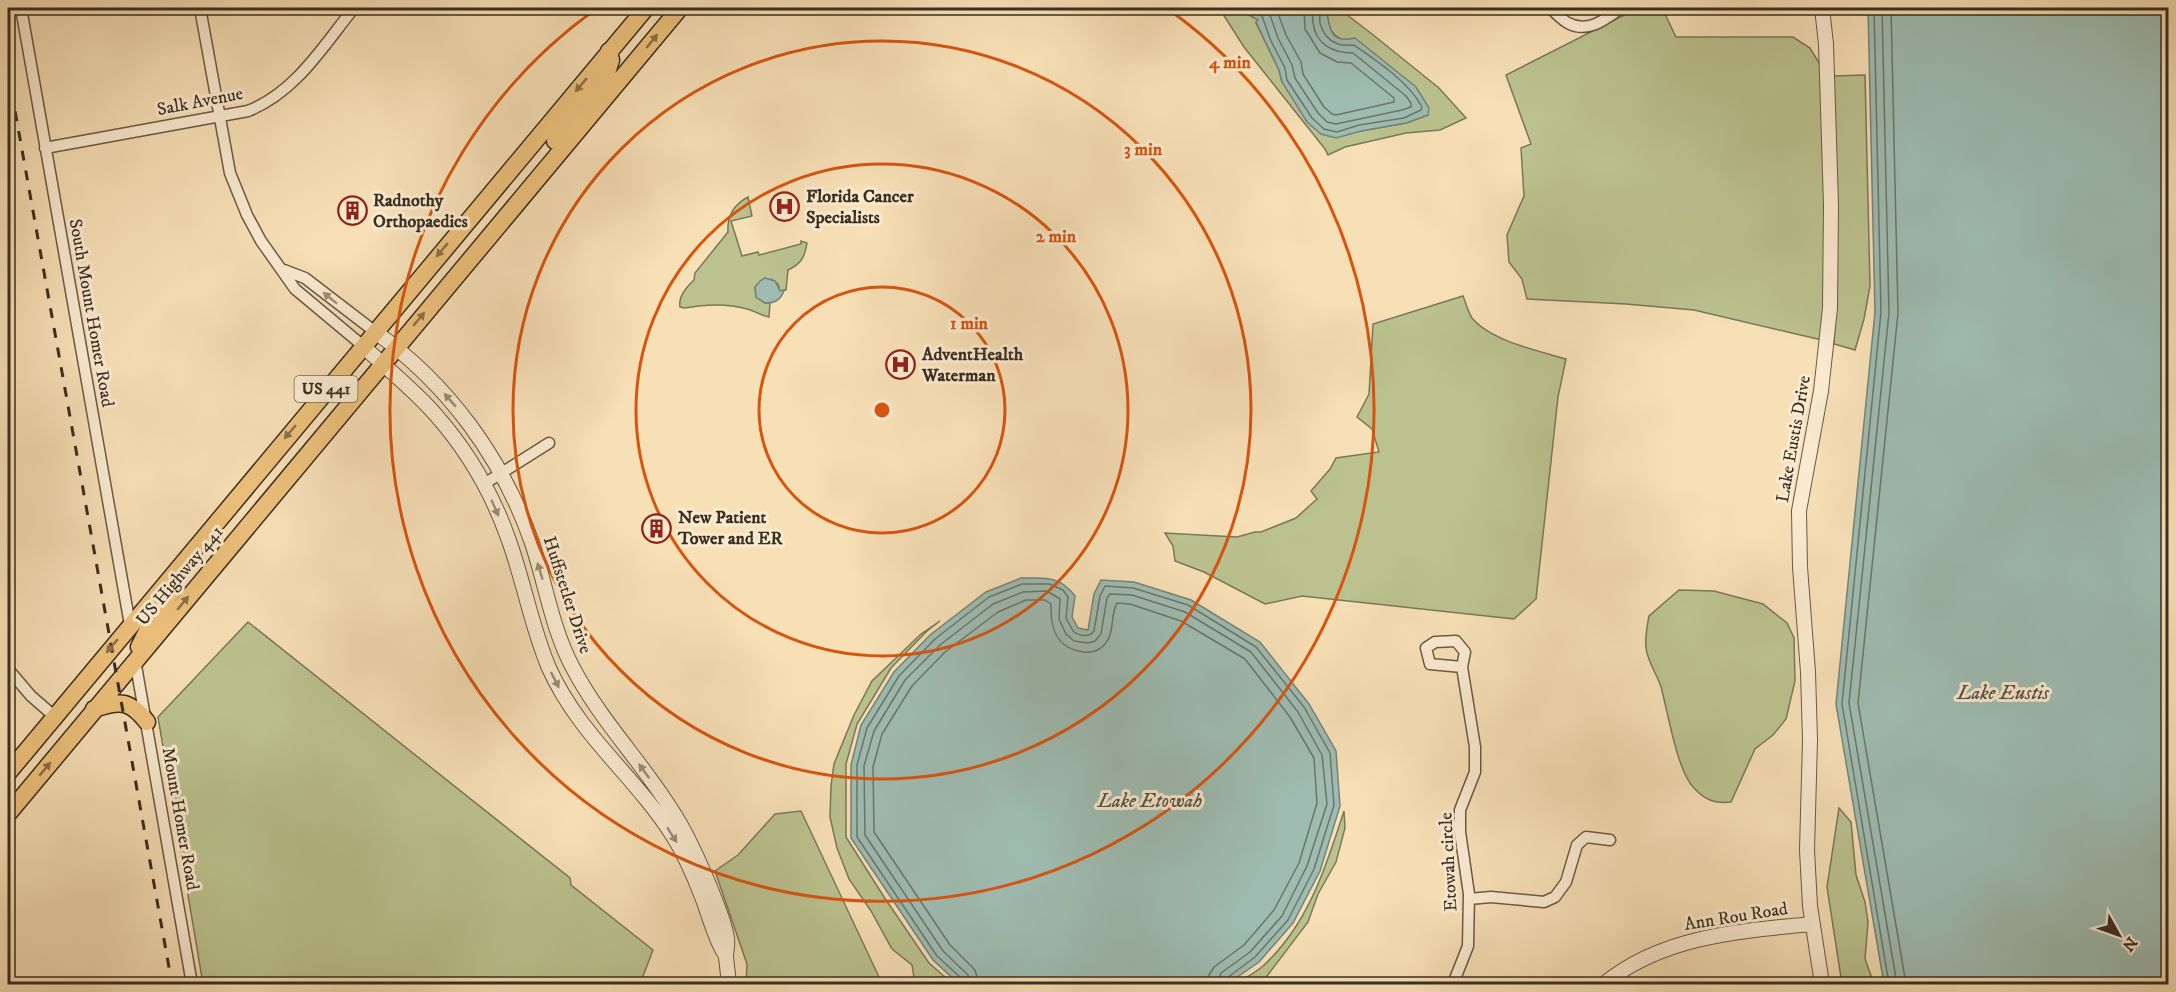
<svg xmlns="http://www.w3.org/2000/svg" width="2176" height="992" font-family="'IM FELL DW Pica',serif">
<rect width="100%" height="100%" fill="#f7dfb6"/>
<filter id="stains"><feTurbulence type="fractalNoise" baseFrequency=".00333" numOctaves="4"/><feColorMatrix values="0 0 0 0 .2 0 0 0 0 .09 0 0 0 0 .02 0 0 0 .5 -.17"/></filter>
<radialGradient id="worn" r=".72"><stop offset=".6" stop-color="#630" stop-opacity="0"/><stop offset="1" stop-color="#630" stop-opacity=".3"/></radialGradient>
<path fill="#bbc28f" stroke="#7a7858" stroke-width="1.5" d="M1219,8C1244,7 1239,12 1259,20L1256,23L1279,70L1282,82L1361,131L1406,123L1428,115L1344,40C1327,34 1329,22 1326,8H1338L1372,34L1439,88L1466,118L1440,130L1406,133L1345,147L1328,155L1325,149L1244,47Z
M1638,8H1662L1676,37H1793L1810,48L1821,66L1826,206L1822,340L1694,310L1626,304L1527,299L1522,279L1509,262L1507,235L1524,196L1521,148L1531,144L1506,75Z
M1865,75L1870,286L1864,319L1855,350L1834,344L1836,309L1833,76Z
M748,197L752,216L731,221L742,256L758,252L759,255L801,244V241L807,243C805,257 801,264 788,270L786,290L780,291L778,284L771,279L755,287L756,297L765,303H770L769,317C762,316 755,311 747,309C726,303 706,304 685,308L680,307C678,297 687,286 694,280L695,273L728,232C727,217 733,205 748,197Z
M1463,296C1466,303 1468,312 1472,318C1491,341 1539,351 1566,359L1558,397L1536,599L1514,619L1302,596L1265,604L1204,572L1175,561L1173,546L1165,533L1237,537L1255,532H1261L1296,518L1317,499L1311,491L1330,469L1336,458L1379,452L1372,429L1357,417L1369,394L1373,324Z
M1679,590L1714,591L1763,604L1787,623L1794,638L1795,681L1786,719L1773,735L1755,749L1731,802C1715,804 1705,800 1694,788C1677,771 1668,712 1661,687C1657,674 1648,663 1646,648C1645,638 1647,626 1649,616Z
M940,621L927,631L891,668L857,724L846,764V837L884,897L929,963L953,984H915L912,965L892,949L871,911L849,879L837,848L830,817L831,786L834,764L854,715L872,681L921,634Z
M248,622L570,878L571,885L653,950L640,984H203L158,717Z
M1839,808L1851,822L1856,875L1865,902L1868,922L1865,959L1874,984H1842L1827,887Z
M801,811L879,977L901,984H746L747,964L715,871L738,855L775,814Z
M1344,811L1345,828L1336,862L1318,894L1308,922L1261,984H1236C1245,978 1255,973 1263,966C1308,925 1326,867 1344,811Z"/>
<path fill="#9ebcb2" stroke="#768378" stroke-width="1.5" d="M1238,8H1326C1330,27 1328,44 1355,38L1416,87L1429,108L1428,115L1406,123L1361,131L1336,138L1321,134L1307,122L1282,82L1279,70L1256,22L1258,20Z
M1868,8H2168V984H1884L1836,704L1875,312Z
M765,278L775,281L780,291L784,290C781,300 775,303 765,303L756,297L755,287L760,281Z
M1021,578C1045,578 1059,575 1075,596L1072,617L1078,628L1088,630L1094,594L1101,580L1134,582L1191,600L1260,642L1309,704L1336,751L1340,806L1320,871L1293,923L1259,962L1227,984H959L933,960L851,838V765L861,725L894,672L930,635L986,592Z"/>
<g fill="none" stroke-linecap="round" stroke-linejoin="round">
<path stroke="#6c756a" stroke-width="1.5" d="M1248,8L1262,16L1271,41L1285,68L1287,80L1312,118L1324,129L1337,132L1359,125L1404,118L1421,110L1422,107C1410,83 1376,60 1354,45C1337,47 1325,41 1320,23C1319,18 1321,12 1320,8
M1264,8L1270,15L1278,38L1292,65L1295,78L1318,113L1327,122L1336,124L1402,110L1411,107V103L1406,96L1353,53C1334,53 1315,45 1313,22C1312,17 1313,12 1313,8
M1276,8L1286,35L1301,62L1303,74L1324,107L1332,114L1336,115L1394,102V98L1351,63L1337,62L1320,53L1305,29L1304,8
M1874,8L1881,312L1842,704L1889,984
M1882,8L1889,313L1849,703L1897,984
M1891,8L1898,313L1858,703L1906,984
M962,984L961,978L937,956L857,837V765L867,728L899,676L935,639L989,597L1022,584H1049L1063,590L1068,597L1066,618L1073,631C1079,636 1089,638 1094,631L1100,596L1105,586L1133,588L1188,605L1256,647L1304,707L1330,753L1334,805L1314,869L1288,920L1255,957L1227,978L1225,984
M970,984L968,975L943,951L865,835L864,766L874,731L905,680L940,645L993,604L1023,592L1047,591L1060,599L1059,619L1066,634L1074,641L1088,643L1095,641L1101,634L1107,598L1110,594L1132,595L1185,612L1251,652L1298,712L1322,755L1327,804L1307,866L1282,916L1250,952L1221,973L1217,984
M979,984L975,970L950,945L874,832L873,767L882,734L912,686L945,652L998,612L1026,600H1045L1051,604C1050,628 1056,649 1084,652C1092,653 1100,650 1105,644C1115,633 1110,615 1117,603L1130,604L1181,621L1245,659L1290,717L1314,758L1317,803L1299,863L1274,910L1244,945L1214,967L1209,975L1208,984"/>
<defs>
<path id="minor" d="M21,8L130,625
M200,8L230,173L247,215L261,241L295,289L362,345
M1550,8C1555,12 1562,20 1568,23C1588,34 1606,19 1621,8
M45,148L248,111C296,92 323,46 354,8
M284,270L305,278L374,331
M484,484L549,443
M135,660L192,984
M8,669L31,696L54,716
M1469,899L1491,897L1544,902L1555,897L1566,882L1577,845L1586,837L1610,840
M1620,973L1625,984
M1453,984L1468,946L1469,894L1460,832V810L1475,772V747L1462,667L1465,652L1456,641L1435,642L1426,648L1430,664L1462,667"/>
<path id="tertiary" d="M374,331C448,384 502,457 532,543C546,585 552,629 573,668C599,718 639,759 669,806C686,831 698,859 710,887C716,903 725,922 727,939C728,945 726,951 726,957C727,966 728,975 729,984
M362,345C386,368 413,389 435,414C467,450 492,493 508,538C524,581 531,626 549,668C579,735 635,776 673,836C685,855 694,876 702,897C710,917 714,938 726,956
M1604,984C1662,936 1740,931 1812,924
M1822,984L1810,906L1807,850L1810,740L1808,672L1800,567L1799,511L1821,391L1830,308L1831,205L1826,44L1822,8"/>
<path id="primary" d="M555,141L606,76L611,60L609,51
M139,647L156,613L175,588
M94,709C120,700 130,700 147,722
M8,773L646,8
M8,814L680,8"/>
</defs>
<use href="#minor" stroke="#695a46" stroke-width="13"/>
<use href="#tertiary" stroke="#695a46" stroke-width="16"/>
<use href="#primary" stroke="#3a2e21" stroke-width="19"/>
<use href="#minor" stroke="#faead0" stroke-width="10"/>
<use href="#tertiary" stroke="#faead0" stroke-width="14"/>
<use href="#primary" stroke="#ecc07b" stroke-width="16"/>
<path stroke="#3a2e21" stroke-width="3" stroke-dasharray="10 10" stroke-linecap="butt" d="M8,72L172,984"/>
</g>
<defs><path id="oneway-solid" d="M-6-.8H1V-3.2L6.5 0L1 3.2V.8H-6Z" transform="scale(1.5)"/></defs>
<g fill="#8a704a">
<use href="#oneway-solid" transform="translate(652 41) rotate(-51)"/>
<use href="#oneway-solid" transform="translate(581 85) rotate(130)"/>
<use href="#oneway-solid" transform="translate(442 250) rotate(130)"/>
<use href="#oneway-solid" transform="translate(419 319) rotate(-50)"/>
<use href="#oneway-solid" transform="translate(290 432) rotate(130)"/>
<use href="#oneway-solid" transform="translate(183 603) rotate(-50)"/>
<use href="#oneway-solid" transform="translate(112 646) rotate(130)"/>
<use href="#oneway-solid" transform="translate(45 769) rotate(-50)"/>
</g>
<g fill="#9a8c78">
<use href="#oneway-solid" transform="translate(330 298) rotate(-141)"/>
<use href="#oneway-solid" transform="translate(450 400) rotate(-131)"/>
<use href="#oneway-solid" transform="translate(495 508) rotate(66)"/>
<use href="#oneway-solid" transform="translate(540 571) rotate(-107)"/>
<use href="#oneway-solid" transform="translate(555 680) rotate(63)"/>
<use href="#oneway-solid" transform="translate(644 771) rotate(-126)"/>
<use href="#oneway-solid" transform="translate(672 835) rotate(58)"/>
</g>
<g fill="none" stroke="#d7550e" stroke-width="3">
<circle cx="882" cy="410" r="123"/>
<circle cx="882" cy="410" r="246"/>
<circle cx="882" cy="410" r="369"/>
<path d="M1168 9A492 492 0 1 1 596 9"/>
</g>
<defs>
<symbol id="hospital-ring" viewBox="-11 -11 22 22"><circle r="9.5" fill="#faead0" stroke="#8f2418" stroke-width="1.5"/><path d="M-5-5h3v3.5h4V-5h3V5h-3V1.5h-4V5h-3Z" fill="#8f2418"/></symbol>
<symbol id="building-ring" viewBox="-11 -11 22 22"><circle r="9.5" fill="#faead0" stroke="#8f2418" stroke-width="1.5"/><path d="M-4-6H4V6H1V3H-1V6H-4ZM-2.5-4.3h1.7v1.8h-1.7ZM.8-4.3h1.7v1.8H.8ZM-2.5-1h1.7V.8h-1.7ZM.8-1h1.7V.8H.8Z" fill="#8f2418"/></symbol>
</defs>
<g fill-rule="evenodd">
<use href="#hospital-ring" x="768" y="190" width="33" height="33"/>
<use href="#building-ring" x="336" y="194" width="33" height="33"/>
<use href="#hospital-ring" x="884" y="348" width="33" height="33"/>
<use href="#building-ring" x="640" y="512" width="33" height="33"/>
</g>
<g text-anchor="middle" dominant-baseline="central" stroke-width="6" stroke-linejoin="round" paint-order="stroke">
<rect fill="#faead0" stroke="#746656" stroke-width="1.5" x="294.5" y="376" width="63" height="26" rx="4.5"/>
<g font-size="16" font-weight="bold" fill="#3a2e21">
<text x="326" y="389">US 441</text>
</g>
<g font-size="18" fill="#3a2e21" stroke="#faead0">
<text transform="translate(200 102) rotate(-11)">Salk Avenue</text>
<text transform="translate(91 313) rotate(80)">South Mount Homer Road</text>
<text transform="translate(1794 439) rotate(-80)">Lake Eustis Drive</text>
<text transform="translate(180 576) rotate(-50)">US Highway 441</text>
<text transform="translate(567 595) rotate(72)">Huffstetler Drive</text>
<text transform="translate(180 819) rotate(80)">Mount Homer Road</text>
<text transform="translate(1449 862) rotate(-93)">Etowah circle</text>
<text transform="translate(1736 917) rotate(-9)">Ann Rou Road</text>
</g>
<g font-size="18" font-weight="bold" fill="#3a2e21" stroke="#faead0" text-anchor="start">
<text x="806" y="197">Florida Cancer<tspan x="806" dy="21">Specialists</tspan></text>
<text x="373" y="201">Radnothy<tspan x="373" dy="21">Orthopaedics</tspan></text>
<text x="922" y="355">AdventHealth<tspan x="922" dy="21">Waterman</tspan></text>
<text x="678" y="518">New Patient<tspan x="678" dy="21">Tower and ER</tspan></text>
</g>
<g font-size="20" font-style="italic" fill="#535245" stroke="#faead0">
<text x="2003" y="693">Lake Eustis</text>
<text x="1150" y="801">Lake Etowah</text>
</g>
</g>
<circle cx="882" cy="410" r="9" fill="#d7550e" stroke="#faead0" stroke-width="3"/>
<g font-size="18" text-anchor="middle" font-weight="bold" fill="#d7550e" stroke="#faead0" stroke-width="6" stroke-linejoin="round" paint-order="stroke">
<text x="1230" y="68">4 min</text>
<text x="1143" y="155">3 min</text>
<text x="1056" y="242">2 min</text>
<text x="969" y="329">1 min</text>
</g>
<rect width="2176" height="992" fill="none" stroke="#f7dfb6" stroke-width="30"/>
<rect x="9" y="9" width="2158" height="974" fill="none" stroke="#3a2e21" stroke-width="3"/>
<rect x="15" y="15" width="2146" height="962" fill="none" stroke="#3a2e21" stroke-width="1.5"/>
<g transform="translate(2119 935) rotate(130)" stroke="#faead0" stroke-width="4.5" paint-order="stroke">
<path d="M0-4.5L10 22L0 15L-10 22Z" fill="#3a2e21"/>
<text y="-9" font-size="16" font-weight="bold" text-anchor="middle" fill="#3a2e21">N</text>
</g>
<rect width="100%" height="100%" filter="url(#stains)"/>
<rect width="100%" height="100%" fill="url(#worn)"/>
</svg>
